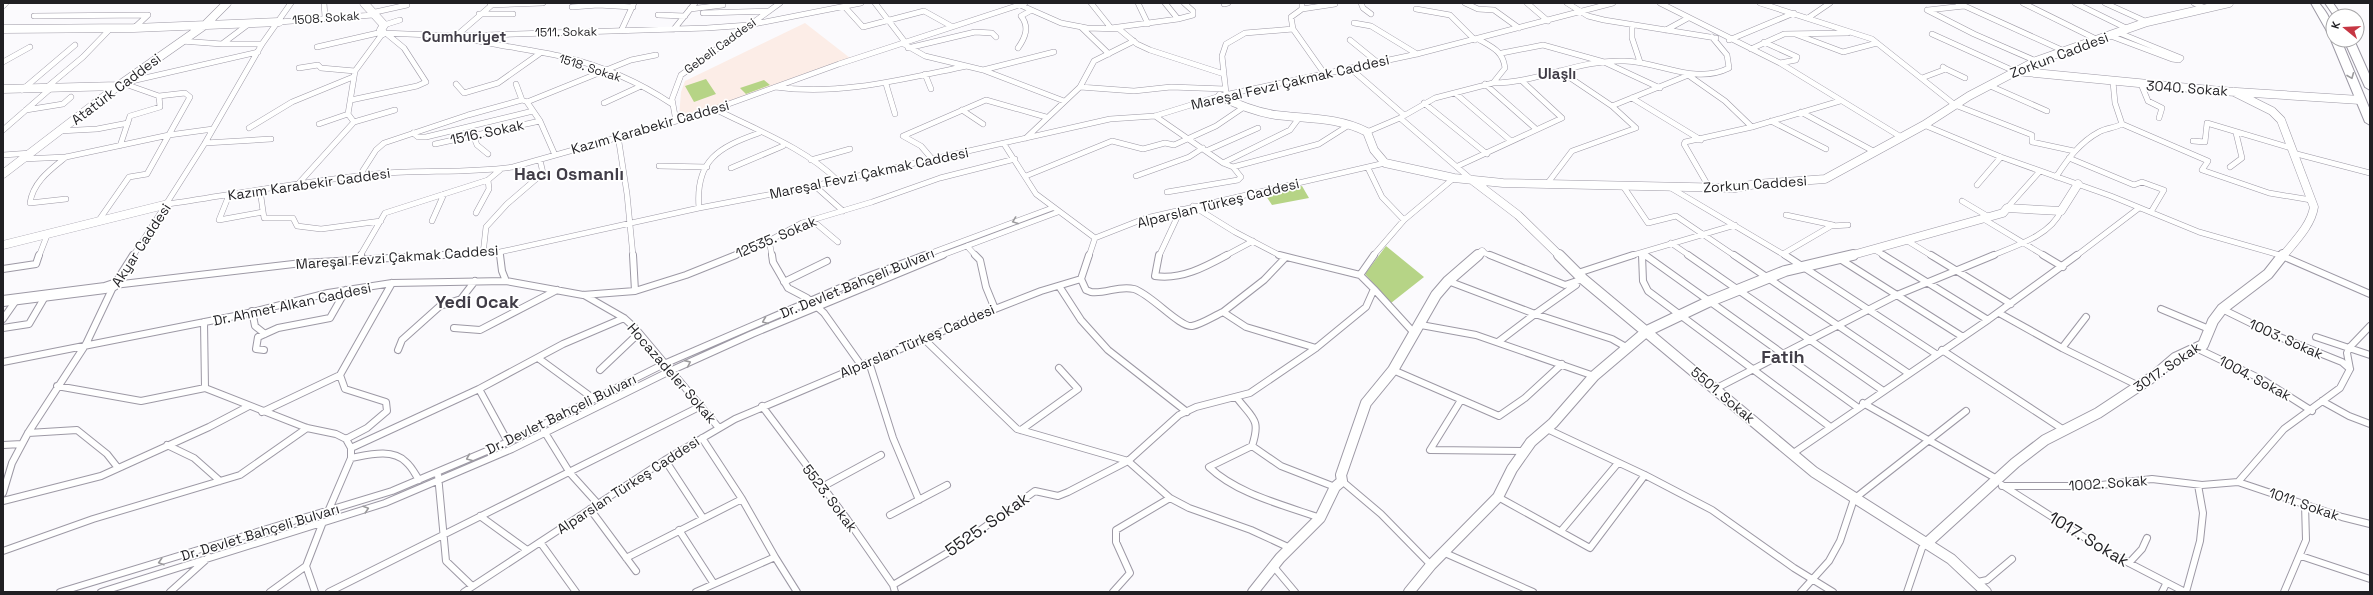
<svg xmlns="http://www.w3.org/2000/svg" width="2373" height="595" font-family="'Space Grotesk',sans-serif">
<rect width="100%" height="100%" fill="#fbfafd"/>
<path fill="#fcede7" d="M805,23L850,58L695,115L679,117L681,92L685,81Z"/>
<path fill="#b6d486" d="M706,79L716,94L694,102L685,86Z
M764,80L770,85L746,94L740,88Z
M1302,186L1309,198L1272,205L1264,193Z
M1386,246L1424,277L1391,303L1365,274Z"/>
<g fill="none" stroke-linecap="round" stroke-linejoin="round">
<defs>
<path id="street-far1" d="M324,3L325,17
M875,3L905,42
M1091,3L1111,28L1178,19L1165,3
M1138,3L1148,24
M1302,3V9L1291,17L1293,29L1324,73
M1361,3L1363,8L1371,14
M1465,3L1478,9L1494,10L1519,28
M1527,3L1548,21
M1567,3L1588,16L1604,20L1716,38
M1660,3L1780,63L1901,137
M1760,3L1872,39L1955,105L2032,135V142L2074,151
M1958,3L2064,51
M2023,3L2096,39
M2075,3L2128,29
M2105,3L2147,22
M2194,3L2207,9
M1018,4L1061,23L1087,28L1119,29L1137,44L1150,50L1224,74
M1224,4L1228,3
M490,5L543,3
M3,6L6,3
M844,6L863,27L924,11L951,26
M572,7L598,5L633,7
M690,9L723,5
M1302,9L1335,4
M1416,9L1450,15L1475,40
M1927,10L1974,34L2036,61
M1928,10L1964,6
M371,13L407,5
M703,13L769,11
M479,14H513
M658,15L685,16
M34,16L148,15L134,28
M1808,18L1830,3
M1178,19L1193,15V11L1184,3
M279,22L373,15
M1354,23L1371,26L1417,54
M384,25L400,20
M1632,25V38L1640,62
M1081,27L1109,54
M674,29L695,3
M1666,30L1688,18
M621,31L634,3
M383,33L456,36L707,28L749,25L861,3
M1795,34L1843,52L1877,43
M1932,34L2014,71
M2108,35L2172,59L2179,60L2181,58L2117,32
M456,36L493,4
M462,37C495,46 530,49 564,57C602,66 639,82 672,104
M1350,40L1377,62
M1729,40L1794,13
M181,41L222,44L250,23
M1764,42L1797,57L1796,60L1780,63
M902,43L925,56L983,70L1064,101
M222,44H262
M317,47L378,33L381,30
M908,48L975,32L992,33L996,37
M1018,48C1025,38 1030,27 1021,16L1030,11
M1751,49L1784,34L1848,33
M1502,53L1543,45L1604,62L1660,88
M3,62L30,47
M299,68L318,65L321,68L355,71
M1350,68L1404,115
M1946,69L1965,78
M983,70L1054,52
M925,74L931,89
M1688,75L1725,101L1752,127
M1922,78L1946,69L1943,67
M123,83L258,52
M1493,83C1538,83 1580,59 1625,61C1660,62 1695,85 1729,68L1727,55L1712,37
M456,84L464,93L498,83L539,54
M516,84L522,100L525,101
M886,84L895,114
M1485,84L1536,129
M2141,84L2148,101L2162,108L2159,118
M1988,85L2047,111
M775,87C841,96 903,79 967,66
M1080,87L1134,91L1171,87L1225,89
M46,88L83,57L111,28
M22,90L75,45
M1226,93L1222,56L1226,44L1245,33L1293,29
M1455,93L1511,141
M1632,98L1701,140
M351,100L417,86L426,82L404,48L387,34
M527,102L631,60L656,55
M527,102L540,121L555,155
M604,103L641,86
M1424,103L1487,154
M1612,106L1691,74
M715,109C756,130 805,148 837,180
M26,110L63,104L71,97
M962,110L983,124
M1801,112L1875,152
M1155,116L1223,163L1233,167L1241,177L1238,180L1167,192
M1400,118L1472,180
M676,121L672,99L681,75L780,3
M1771,121L1826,149
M354,122L395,110
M319,124L348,114
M2122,124L2208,161L2202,170L2269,193L2311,200
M1924,125L2001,157L2111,196L2199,232L2283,256
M249,128L292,102L353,77
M3,130L50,89
M59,131L97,129L128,123
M1367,132L1400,118L1435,98L1493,83L1505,68C1503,51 1492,47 1478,39
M413,133L418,137H426L533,111
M473,135L477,145L488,154
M618,136L627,194L633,256
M1026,138L1080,87L1094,61L1134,41
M2193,141L2205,142L2207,123L2291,148
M205,143L271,139
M435,144L540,121
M1004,144L1036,194L1095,238
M120,146L130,116L160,107L159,96L125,84
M1206,151L1258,128
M2293,153L2370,173
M3,155L31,153
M66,157C50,170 33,182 30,203L66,199
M2069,158L2134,185L2142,182L2164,190L2151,212
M23,159L66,157L169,135L213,129
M811,160L850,149
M933,160L921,146L903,136L986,100L1046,117
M1223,163L1290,130L1299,118
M659,166L707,167
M1458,166L1562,118L1522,81
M1233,167L1319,144L1349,125
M2230,167L2242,158L2236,133
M731,168L783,146
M1368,168L1382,197L1404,220
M360,175L376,150L384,143L468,115L522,100
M1026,176L1112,141L1143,149L1165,143L1174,145L1216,126L1244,107
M1136,176L1189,157L1203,148
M2056,177C2067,160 2080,142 2099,132C2106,128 2115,128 2122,124L2115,103L2113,82
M299,183L354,122L348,114L355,71L383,33
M1547,184L1572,151L1636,128L1612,106L1560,71
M1977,185L2001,157
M815,186L843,211
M1623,186L1648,223L1676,216L1735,256
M1671,188L1786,256
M1710,189L1684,144L1685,142L1752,127L1840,101
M260,190L264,218H293L297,226L321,229L381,221
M229,195L219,220L263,212
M1962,201L1989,217
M168,204C240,193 312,180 385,173C428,170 471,173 513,167L701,114L839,64L1025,3
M1193,206L1235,232L1281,256
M699,208C695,160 719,147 759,133
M2007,208L2040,171
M476,213L489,189L488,180
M1786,215L1833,225
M1982,218L2045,256
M99,220L129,177L147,174L190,97L185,93L159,96
M812,220L838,242
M432,221L444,194
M769,240L772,256
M1906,240L1932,256
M1671,243L1690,256
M967,246L976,256
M1875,250L1885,256
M500,252V256
M1482,252L1492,256
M1642,253V256
M1642,253L1646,256
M483,254L486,227L507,204L543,173L540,160
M1783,254L1831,226L1848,225
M39,256L48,233
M133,256L205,143L262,44L291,3
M360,256L385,213L488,180L500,170
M426,256L500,252L699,208L809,187L1110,119L1155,116L1220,96L1417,54L1613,3
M733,256L761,245L802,223L872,202L940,178L1015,159
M923,256L1052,208
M940,256L1058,212
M1089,256L1095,238L1146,218L1385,163
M1159,256L1181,209
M1225,256L1253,241
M1373,256L1404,220L1454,178
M1630,256L1735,225
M1991,256C2015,246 2050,236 2061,211
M2076,256L2139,208"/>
<path id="street" d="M500,255L502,271L506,281
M633,255L635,291
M772,255L773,262L788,288L807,298L824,313L861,365
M975,255L980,260L986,287L995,309
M1159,255L1155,276C1181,280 1205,267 1227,255
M1279,255L1360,275
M1490,255L1565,285L1583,279
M1642,255L1643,281L1648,291L1829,426
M1645,255L1857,407
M1688,255L1882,390
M1734,255L1908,373
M1785,255L1936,354
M1883,255L1988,320
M1931,255L2011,304
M2043,255L2063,267
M2280,255L2370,294
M1840,259L1963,337
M358,260L361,255
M3,269L36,264L39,255
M1578,273L1633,255
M1081,279L1086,290L1091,292C1106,294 1119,285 1134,289C1151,294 1180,328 1192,326C1202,324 1214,316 1223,312L1246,327L1316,348
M1448,281L1535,314L1576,285L1572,283
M784,282L827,261
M114,285L302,263L444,255
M1059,286L1081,320L1108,350L1187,412
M1374,289L1360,275L1374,255
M584,295L624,318L635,328L719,428
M2161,309L2209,329
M2222,309L2277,336L2342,362L2350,369
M252,311L255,326L265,334
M1223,312L1264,280L1285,258
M1999,313L2062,348L2139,386
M3,319L17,299
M204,322L205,388
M1421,325L1476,335L1594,376
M3,328L29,324L46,295
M454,328L480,330L557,290
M2316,337L2370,355
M924,339L1017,429L1128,461L1170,498L1189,508L1251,530L1290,548
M1498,342L1535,314L1612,339L1626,347
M2062,348L2086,317
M2196,348L2263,380L2312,411
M264,350L256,349L258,337L278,328L330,318L346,290
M398,350L402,340L440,306L461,299L475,281
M1942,350L2064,430
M538,358L594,399
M3,362L240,315L328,293L392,283L506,281L583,295L635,291L686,275L736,255
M869,362L893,438L919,500
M600,370L639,333
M1393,370L1499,416L1525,398L1562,364
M340,375L345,389L386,402L387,411L367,428L346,439
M57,386L141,401L205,388L307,428L336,434L346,439L351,448V458L327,514
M1715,389L1897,295L1994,255
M1237,398C1253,419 1261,419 1252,446L1281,466L1335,487
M1461,400L1430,450L1523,451
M2322,401L2349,416L2370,424
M1863,403L1997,479
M762,406L847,519L893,585L895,592
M262,412L340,375L392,283
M1547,429L1645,475L1712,510L1794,568L1833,592
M1021,430L1078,389L1059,368
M544,431L570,473L598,504
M28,433L77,430L107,454L118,468
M508,442L479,389L563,344L624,318
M3,445L22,444
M167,445L194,458L220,481
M1252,446L1209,467C1237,494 1284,505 1320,518
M351,448L479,389
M1792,454L1985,322L2077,255
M351,458C368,455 392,448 406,462C412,467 415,474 419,480
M665,460L703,518
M438,475L446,561L472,586
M1342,481L1381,514L1431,565
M2238,482L2342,517L2370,524
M2002,485L2104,550L2185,592
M2002,486H2093L2152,479L2202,485L2238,482L2284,429L2340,388L2350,369L2347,353L2349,348L2370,326
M822,487L881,455
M3,493L12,463L28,433L86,344L114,285L133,255
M1498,497L1590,548L1645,475
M3,501L101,476L209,427L249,406
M590,509L636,571
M890,515L947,485
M480,516L527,550
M679,530L714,584
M1561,531L1618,463
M540,542L576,592
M3,551L93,519L240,475L307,428
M1445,553L1533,592
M2301,556L2370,579
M775,557L797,592
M626,558L742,499
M2129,563L2142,549L2147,538
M1274,567L1295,592
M1978,582L1987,580L2012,559
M893,585L954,549L1035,491L1058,496L1068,492L1128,461L1179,415L1196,407L1250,393L1316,348L1366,307L1374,289L1415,334
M60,592L392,491L508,442L664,364L861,279L925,255
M101,592L385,503L512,449L670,371L752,334L943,255
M170,592L209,557
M270,592L306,566
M315,592L306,566L323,522
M329,592L699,407
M464,592L665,460L735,419L995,309L1041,291L1081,279L1089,255
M696,592L775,557L742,499L702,438
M1113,592L1130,573L1116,542V530L1170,498
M1801,592L1829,561L1840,541L1854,499L1966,411
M1907,592L1922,548L1927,543
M2162,592L2166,584
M2186,592L2200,541L2203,513L2198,485
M2284,592L2306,540L2305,504"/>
<path id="secondary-far1" d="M364,3L384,25L381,30L383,33
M3,29L134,28L279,22
M2015,71L2221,91L2360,100
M3,89L118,86
M2234,92L2272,111L2281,120L2314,207C2311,226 2294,242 2283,256
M1220,96C1238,105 1256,112 1276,115C1307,119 1338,117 1367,132L1374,150L1385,163L1454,178L1503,183L1735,188L1756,184L1825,179L1924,125L1969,96L2036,61L2147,22L2229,3
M3,174L118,86L205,25L227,3
M1472,180L1518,215L1560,256
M3,245L168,204
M1477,256L1482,252
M1849,256L2003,213L2007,208L2061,211L2078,184"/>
<path id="secondary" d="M1559,255L1583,279L1814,472L1951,559L1986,592
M3,301L105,288L114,285
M1927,543L2015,463L2045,440L2098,413L2154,376L2175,358L2203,345L2213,321L2222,309L2268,274L2283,255
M1253,592L1280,558L1320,518L1335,487L1342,481L1341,475L1366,403L1393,370L1436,295L1448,281L1478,255
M1409,592L1431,565L1498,497L1512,469L1531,442L1553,423L1594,376L1647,331L1708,302L1785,271L1853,255"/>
<path id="highway" d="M2311,3H2319C2328,14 2333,22 2333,36L2328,33Z
M2325,3H2333L2342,16H2334Z
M2333,38V40H2341L2370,110V125L2365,122L2331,40Z
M2344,40H2354L2370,76V90L2365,87Z"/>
</defs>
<use href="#street-far1" stroke="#9d99a5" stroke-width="6"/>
<use href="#street" stroke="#9d99a5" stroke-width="8"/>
<use href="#secondary-far1" stroke="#9d99a5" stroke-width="9"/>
<use href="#secondary" stroke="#9d99a5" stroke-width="12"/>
<use href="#highway" stroke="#9d99a5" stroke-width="2"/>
<use href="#street-far1" stroke="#fff" stroke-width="5"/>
<use href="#street" stroke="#fff" stroke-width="6"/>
<use href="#secondary-far1" stroke="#fff" stroke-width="8"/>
<use href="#secondary" stroke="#fff" stroke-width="10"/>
<use href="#highway" fill="#fff" fill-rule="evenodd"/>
</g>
<defs><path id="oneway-chevron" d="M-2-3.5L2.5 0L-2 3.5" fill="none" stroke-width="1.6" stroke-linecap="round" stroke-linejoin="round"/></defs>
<g stroke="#9b9a9c">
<use href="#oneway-chevron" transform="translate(2351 76) rotate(68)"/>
<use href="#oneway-chevron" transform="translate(1015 221) rotate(160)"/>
<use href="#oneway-chevron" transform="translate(765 321) rotate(158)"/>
<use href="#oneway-chevron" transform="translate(688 363) rotate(-24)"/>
<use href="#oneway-chevron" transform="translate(469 458) rotate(157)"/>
<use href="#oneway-chevron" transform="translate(366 509) rotate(-18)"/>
<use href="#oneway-chevron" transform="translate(161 562) rotate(163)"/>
</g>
<g text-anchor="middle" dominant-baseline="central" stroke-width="3.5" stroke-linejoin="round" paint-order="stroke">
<g font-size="12" fill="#201f23" stroke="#fff">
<text transform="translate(326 18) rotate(-4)">1508. Sokak</text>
<text transform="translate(566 32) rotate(-1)">1511. Sokak</text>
<text transform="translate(720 46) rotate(-36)">Gebeli Caddesi</text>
<text transform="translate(590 68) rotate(18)">1518. Sokak</text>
</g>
<g font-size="14" fill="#201f23" stroke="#fff">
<text transform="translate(2059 55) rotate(-21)">Zorkun Caddesi</text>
<text transform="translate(1290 82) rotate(-13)">Mareşal Fevzi Çakmak Caddesi</text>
<text transform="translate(2187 88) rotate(4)">3040. Sokak</text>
<text transform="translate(116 89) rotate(-37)">Atatürk Caddesi</text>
<text transform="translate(650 127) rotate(-16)">Kazım Karabekir Caddesi</text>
<text transform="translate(487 132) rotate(-12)">1516. Sokak</text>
<text transform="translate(869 173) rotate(-12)">Mareşal Fevzi Çakmak Caddesi</text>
<text transform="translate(309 184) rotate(-8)">Kazım Karabekir Caddesi</text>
<text transform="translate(1755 184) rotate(-4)">Zorkun Caddesi</text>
<text transform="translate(1218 203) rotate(-14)">Alparslan Türkeş Caddesi</text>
<text transform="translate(776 237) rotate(-23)">12535. Sokak</text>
<text transform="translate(141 245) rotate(-57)">Akyar Caddesi</text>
<text transform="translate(397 257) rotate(-4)">Mareşal Fevzi Çakmak Caddesi</text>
<text transform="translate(857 283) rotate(-22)">Dr. Devlet Bahçeli Bulvarı</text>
<text transform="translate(292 304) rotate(-12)">Dr. Ahmet Alkan Caddesi</text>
<text transform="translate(2286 339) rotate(24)">1003. Sokak</text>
<text transform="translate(917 341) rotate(-23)">Alparslan Türkeş Caddesi</text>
<text transform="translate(2167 367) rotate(-34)">3017. Sokak</text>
<text transform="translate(672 373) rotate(49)">Hocazadeler Sokak</text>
<text transform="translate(2255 378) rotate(28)">1004. Sokak</text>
<text transform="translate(1723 395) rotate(40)">5501. Sokak</text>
<text transform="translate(561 414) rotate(-26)">Dr. Devlet Bahçeli Bulvarı</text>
<text transform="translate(2108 483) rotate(-4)">1002. Sokak</text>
<text transform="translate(628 485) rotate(-33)">Alparslan Türkeş Caddesi</text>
<text transform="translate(830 498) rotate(53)">5523. Sokak</text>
<text transform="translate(2304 504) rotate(19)">1011. Sokak</text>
<text transform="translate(260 532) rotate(-17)">Dr. Devlet Bahçeli Bulvarı</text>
</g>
<g font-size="15" font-weight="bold" fill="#413d47" stroke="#fff">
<text x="464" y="36">Cumhuriyet</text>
<text x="1557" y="73">Ulaşlı</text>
</g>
<g font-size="17" fill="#201f23" stroke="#fff">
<text transform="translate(987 524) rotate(-35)">5525. Sokak</text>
<text transform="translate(2089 539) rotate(31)">1017. Sokak</text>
</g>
<g font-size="18" font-weight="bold" fill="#413d47" stroke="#fff">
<text x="569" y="173">Hacı Osmanlı</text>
<text x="477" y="301">Yedi Ocak</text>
<text x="1783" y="356">Fatih</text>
</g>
</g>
<rect width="2373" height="595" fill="none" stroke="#201f23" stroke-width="8"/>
<g transform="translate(2345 28) rotate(288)"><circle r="19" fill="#ffffff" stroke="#a6a5a7"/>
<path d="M0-3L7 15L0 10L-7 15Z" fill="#c63643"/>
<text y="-6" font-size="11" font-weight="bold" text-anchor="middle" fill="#201f23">K</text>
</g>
</svg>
